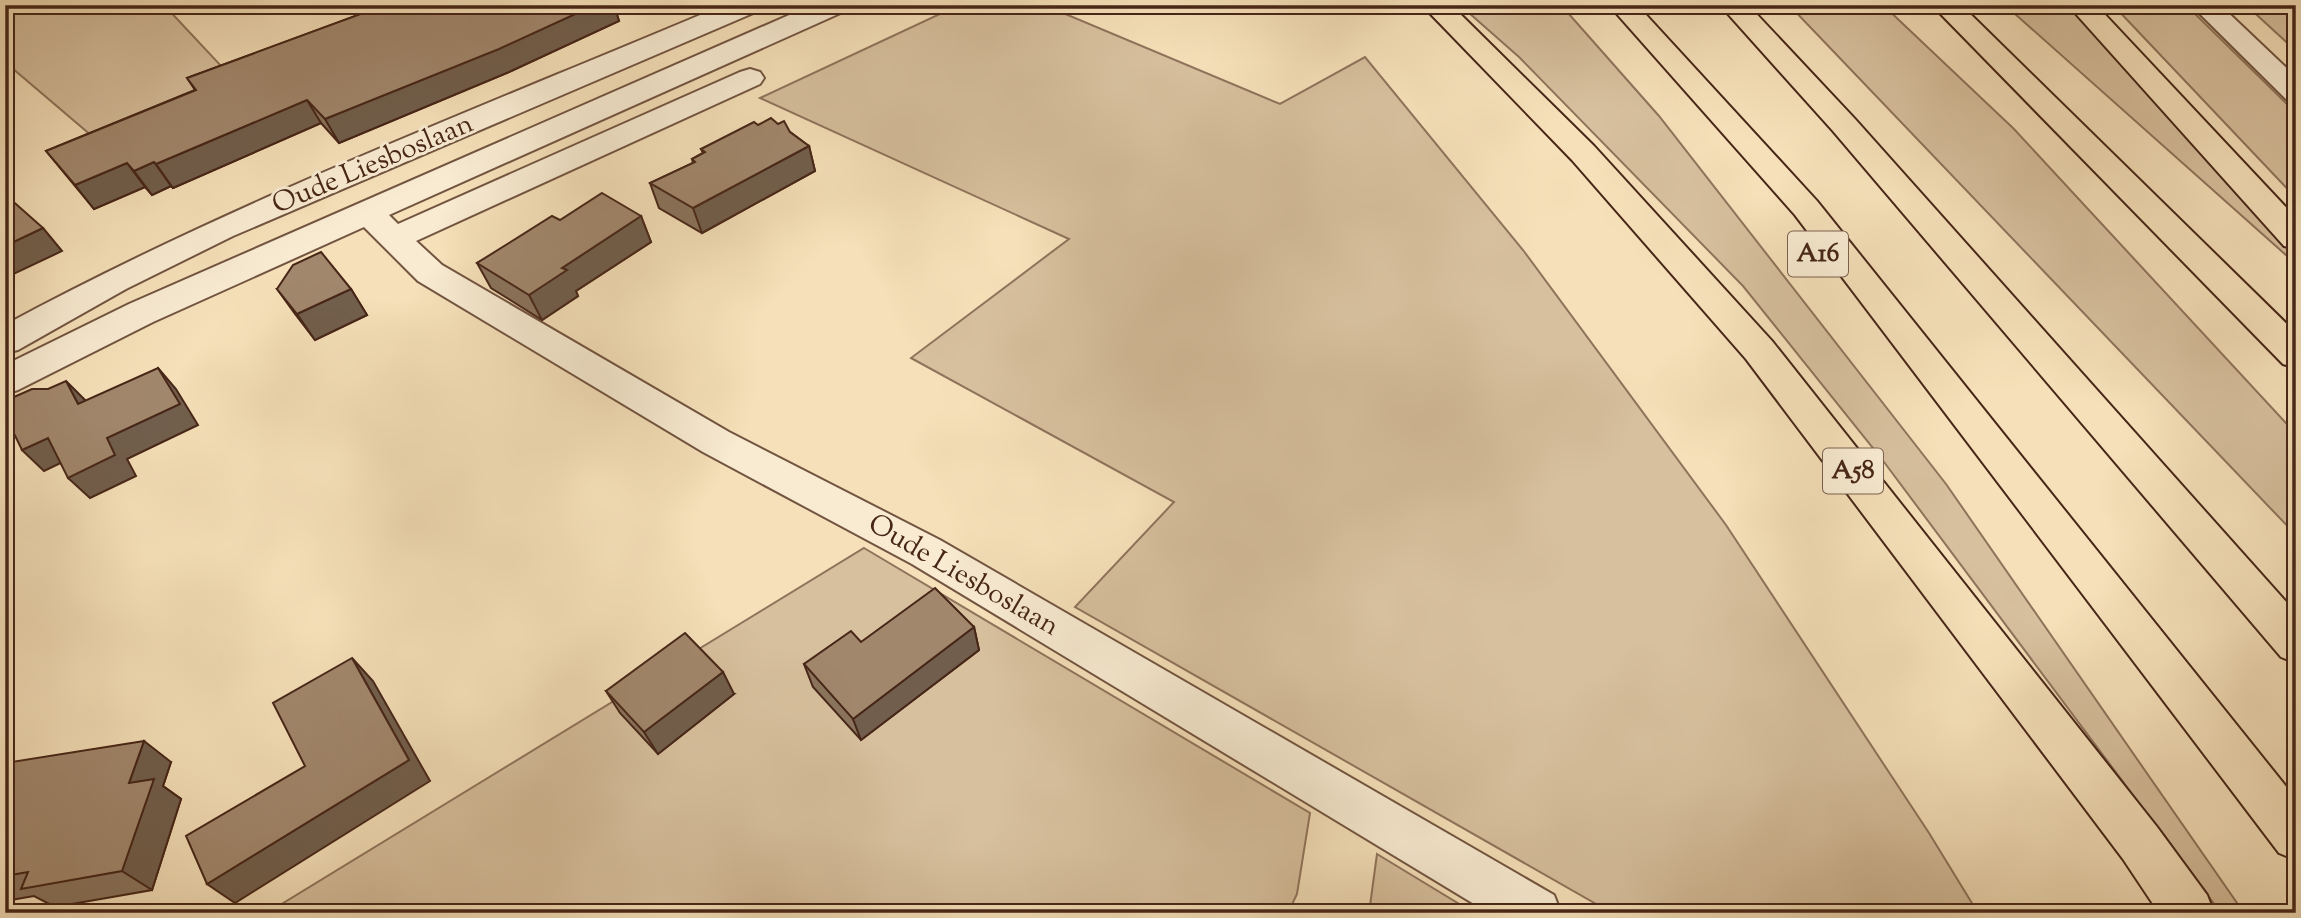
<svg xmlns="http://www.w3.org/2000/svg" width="2301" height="918" font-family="'Sorts Mill Goudy',serif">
<rect width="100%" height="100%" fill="#f5e0b9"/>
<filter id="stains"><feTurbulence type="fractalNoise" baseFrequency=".00286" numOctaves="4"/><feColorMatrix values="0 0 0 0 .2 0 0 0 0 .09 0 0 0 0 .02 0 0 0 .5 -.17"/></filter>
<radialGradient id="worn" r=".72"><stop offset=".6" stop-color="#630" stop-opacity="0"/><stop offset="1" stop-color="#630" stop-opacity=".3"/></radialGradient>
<path fill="#d7c09e" stroke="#8f735b" stroke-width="2" d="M5,5H164L239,85L99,142L5,62Z
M959,5H1044L1280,104L1365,57L1523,250L1726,525L1929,833L1978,913H1612L1075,607L1174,502L911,358L1069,239L760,98Z
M1460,5H1561L1659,116L1946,484L2244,913H2221L1881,458L1743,286L1519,57Z
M1789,5H1883L2014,129L2296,434V535Z
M2005,5H2068L2296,257V264Z
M2113,5H2186L2296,113V198Z
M2246,5H2296V51Z
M864,548L1310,813L1297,894L1288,913H267Z
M1377,854L1474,913H1369Z"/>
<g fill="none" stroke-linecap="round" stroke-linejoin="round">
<defs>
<path id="minor" d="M724,5H761L758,11L233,236L126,289L18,350L5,353V325C236,200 483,107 724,5Z
M812,5H848L845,11L389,215L398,224L740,72L750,69L760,72L764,78L760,84L416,241L442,265L729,432L940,540L1554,895L1561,913H1489L912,564L703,452L418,281L364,227L153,322L18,390L5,394V365L129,304Z
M2191,5H2220L2296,77V102L2286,99Z"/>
<path id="motorway" d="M1422,5H1451L1594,146L1772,341L2157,827L2207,895L2214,913H2159L2123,859L1746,359L1572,160Z
M1609,5H1637L1817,201L2296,799V860L2279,853L1795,215Z
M1720,5H1748L1855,119L2296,613V663L2281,657L1833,131Z
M1932,5H1961L2296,333V368L2283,364Z
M2068,5H2096L2296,218V249L2284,246Z"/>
</defs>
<use href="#minor" stroke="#725440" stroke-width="4"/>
<use href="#motorway" stroke="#472618" stroke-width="4"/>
<path stroke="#472618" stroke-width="3.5" stroke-dasharray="2 2.5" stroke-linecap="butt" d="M874,13L892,5"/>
<use href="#minor" fill="#f8ebd2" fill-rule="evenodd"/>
<use href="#motorway" fill="#f5e0b9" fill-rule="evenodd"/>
</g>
<path fill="#8a745d" stroke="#472618" stroke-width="2" d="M385,5H614L619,21L509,72L339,143L321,123L173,188L171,186L152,195L145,187L94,209L46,151L195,90L187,78Z
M758,125L790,132L809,146L815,171L702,233L659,208L650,183L693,163L692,159L703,153L701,149Z
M641,216L651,242L576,291L578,296L542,320L491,288L477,263L560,220Z
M277,289H351L367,315L315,340L295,314Z
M974,627L979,650L861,740L813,687L804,664L861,642Z
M606,691L734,694L658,754L620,713Z
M171,762L163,786L181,799L152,890L55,907L34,896L5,901V763Z"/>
<path fill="#715e4c" stroke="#472618" stroke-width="2" d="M595,5H614L619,21L509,72L339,143L325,119Z
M307,100L321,123L173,188L156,164Z
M809,146L815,171L702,233L693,208Z
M154,162L171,186L152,195L134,171Z
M127,163L145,187L94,209L75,185Z
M641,216L651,242L576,291L578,296L542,320L529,295L562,268Z
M43,228L62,251L5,278V246Z
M351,289L367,315L315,340L297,314Z
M158,368L176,389L198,425L127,459L136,476L90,498L68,478L107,438Z
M66,381L87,402L78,404Z
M48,438L69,459L44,471L22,450Z
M974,627L979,650L861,740L853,719Z
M352,658L373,681L430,781L235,903L207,884L409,760Z
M723,672L734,694L658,754L644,732Z
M144,741L171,762L163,786L181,799L152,890L122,871L129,783Z"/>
<path fill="#a1876c" stroke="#472618" stroke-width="2" d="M385,5H595L499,49L325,119L307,100L156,164L154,162L134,171L127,163L75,185L46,151L196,90L187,78Z
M771,118L778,124L784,121L790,132L809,146L693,208L650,183L695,162L692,159L705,152L701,149L754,122L758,125Z
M602,193L641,216L562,268L567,270L529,295L477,263L552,216L560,220Z
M8,197L43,228L5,246V198Z
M321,252L351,289L297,314L277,289L293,265Z
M158,368L180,404L107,438L115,455L68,478L48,438L22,450L5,415V401L32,389H48L66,381L78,404Z
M935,588L974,627L853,719L804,664L851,631L861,642Z
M685,633L723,672L644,732L606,691Z
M352,658L409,760L207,884L186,836L305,766L273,703Z
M144,741L129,783L154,779L122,871L21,889L28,872L5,876V763Z"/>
<g text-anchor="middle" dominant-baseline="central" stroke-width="6" stroke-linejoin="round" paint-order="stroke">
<g fill="#f8ebd2" stroke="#7c6150" stroke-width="2">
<rect x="1788" y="231.5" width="60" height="45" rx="5"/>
<rect x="1823" y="448.5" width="60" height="45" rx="5"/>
</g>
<g font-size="26" font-weight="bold" fill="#472618">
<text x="1818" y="254">A16</text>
<text x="1853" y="471">A58</text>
</g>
<g font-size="28" fill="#472618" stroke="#f8ebd2">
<text transform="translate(373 165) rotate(-23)">Oude Liesboslaan</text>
<text transform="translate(963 576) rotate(30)">Oude Liesboslaan</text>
</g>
</g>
<rect width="2301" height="918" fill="none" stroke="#f5e0b9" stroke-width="28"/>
<rect x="7" y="7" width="2287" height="904" fill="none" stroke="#472618" stroke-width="3.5"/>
<rect x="14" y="14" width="2273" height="890" fill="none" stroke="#472618" stroke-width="2"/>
<rect width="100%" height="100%" filter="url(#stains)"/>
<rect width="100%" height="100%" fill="url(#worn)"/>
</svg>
